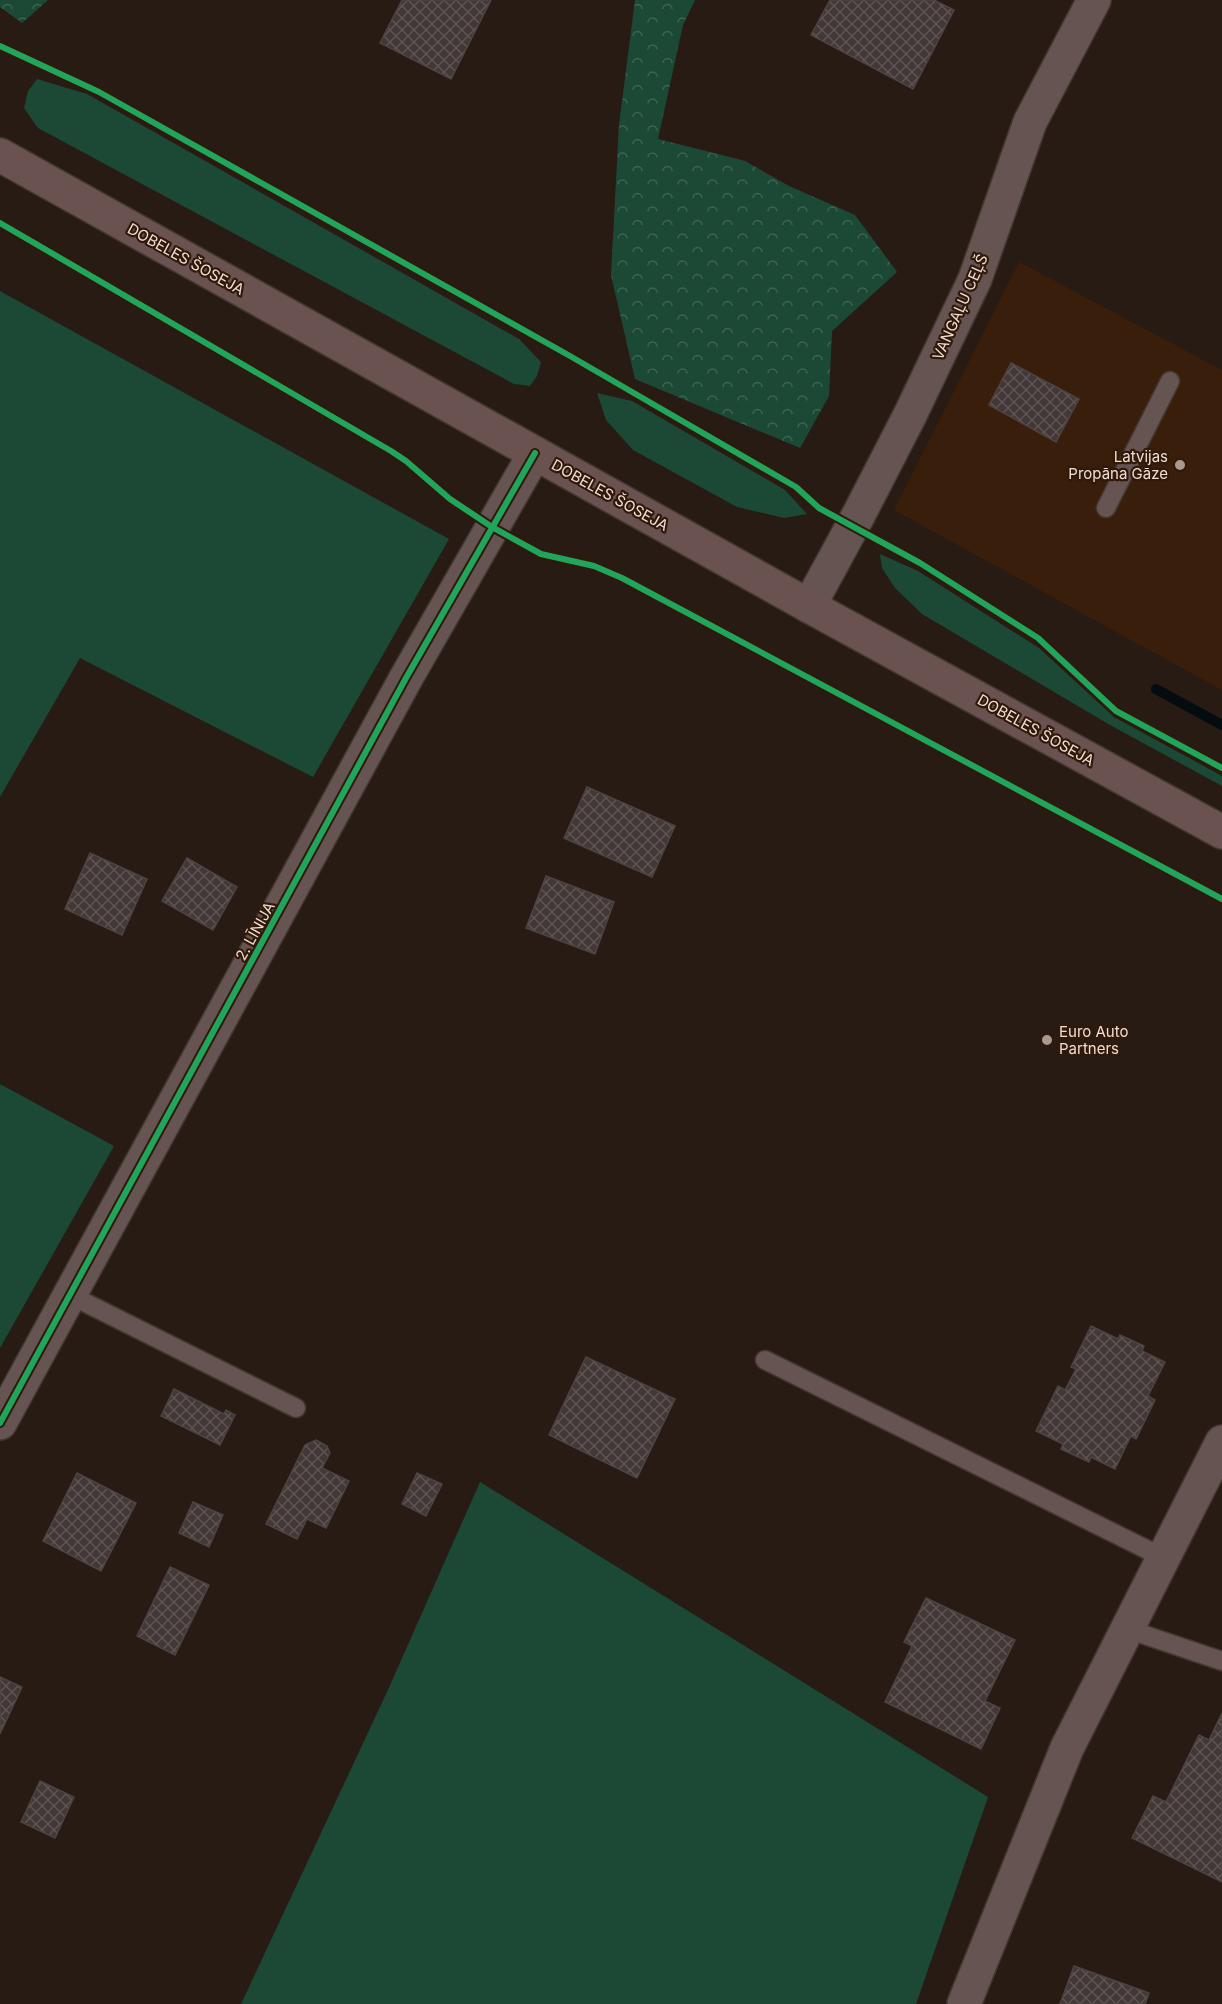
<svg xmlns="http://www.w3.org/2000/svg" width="1222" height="2004" font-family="Inter,sans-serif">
<defs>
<pattern id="forest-crowns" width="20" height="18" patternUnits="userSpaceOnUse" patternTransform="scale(1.5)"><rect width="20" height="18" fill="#1c4936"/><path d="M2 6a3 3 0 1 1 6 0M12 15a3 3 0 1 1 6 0" fill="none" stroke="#3d6352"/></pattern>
<pattern id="building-cross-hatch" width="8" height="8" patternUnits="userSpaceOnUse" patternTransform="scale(1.5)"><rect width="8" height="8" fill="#423838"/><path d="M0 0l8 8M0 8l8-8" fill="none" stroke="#5e5454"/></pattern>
</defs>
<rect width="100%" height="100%" fill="#281b13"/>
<path fill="#391e0b" d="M1019,262L1222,370V690L894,510Z"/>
<path fill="#1c4936" d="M37,79L87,94L519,339L541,362L537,376L530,386L514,384L38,128L24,108L28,91Z
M0,291L449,539L313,777L80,658L0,797Z
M597,393L632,401L785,490L807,514L784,518L737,507L633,450L606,420Z
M880,554L918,571L1039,648L1114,717L1222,776V786L1110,725L922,614L895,588L882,568Z
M0,1084L114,1146L0,1348Z
M480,1482L988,1797L916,2004H241L387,1692Z"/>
<path fill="url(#forest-crowns)" d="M0,0H48L22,23L0,7Z
M635,0H695L683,25L658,139L745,161L789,186L855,215L897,272L832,331L829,396L800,448L635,379L611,275L619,125Z"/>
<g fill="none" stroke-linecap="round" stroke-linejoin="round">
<path stroke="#050c10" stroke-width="10" d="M1156,689L1222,725"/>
</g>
<path fill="url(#building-cross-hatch)" stroke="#4d4343" stroke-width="1.5" d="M402,0H491L451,79L380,43Z
M830,0H934L954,10L913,89L811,35Z
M1011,363L1079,399L1056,442L989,405Z
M587,787L675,826L652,877L564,838Z
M90,853L147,879L122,935L65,909Z
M187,858L237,887L213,930L162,901Z
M546,876L614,902L595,954L526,928Z
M1091,1326L1118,1339L1120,1335L1144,1346L1142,1351L1165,1362L1148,1396L1155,1400L1136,1439L1131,1436L1115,1469L1091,1457L1089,1462L1061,1449L1063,1444L1036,1431L1058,1386L1065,1390L1076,1369L1071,1367Z
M586,1357L675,1399L637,1478L549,1435Z
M174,1389L224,1414L226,1410L235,1415L220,1445L161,1416Z
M316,1440L327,1446L330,1453L322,1468L349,1481L326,1528L307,1519L297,1539L266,1524L305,1445Z
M77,1473L136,1503L101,1571L43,1541Z
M417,1473L442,1484L426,1516L402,1504Z
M193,1502L223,1515L209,1547L179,1533Z
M170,1567L209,1585L175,1655L137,1636Z
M926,1598L1015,1640L985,1701L1000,1708L981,1749L885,1702L912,1646L904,1642Z
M0,1677L22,1687L0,1734Z
M1222,1713V1882L1132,1838L1153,1796L1166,1802L1199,1735L1209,1740Z
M40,1781L74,1797L55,1838L21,1822Z
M1074,1966L1149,1993L1145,2004H1060Z"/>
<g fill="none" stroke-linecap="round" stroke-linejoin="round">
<defs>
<path id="service" d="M1106,508L1170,381
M70,1295L296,1408
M765,1360L1164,1558
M1127,1629L1222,1661"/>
<path id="minor" d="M809,606L859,514L910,415L975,279L1030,122L1094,0
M0,1423L406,678L535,453
M964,2004L1067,1748L1222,1442"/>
<path id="primary" d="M0,155L809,606L1222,832"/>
</defs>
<use href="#service" stroke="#423730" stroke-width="21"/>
<use href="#minor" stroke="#423730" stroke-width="36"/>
<use href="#primary" stroke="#423730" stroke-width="36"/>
<use href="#service" stroke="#665452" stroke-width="18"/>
<use href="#minor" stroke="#665452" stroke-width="33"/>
<use href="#primary" stroke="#69524f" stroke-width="33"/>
<defs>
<path id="cycleway" d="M0,46L99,92L570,356L796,487L819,508L920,563L1038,638L1116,711L1222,768
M0,223L391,451L406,461L450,499L492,527L541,554L594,566L622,578L1222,899
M0,1423L406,678L535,453"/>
</defs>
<use href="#cycleway" stroke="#31190a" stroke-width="10"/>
<use href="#cycleway" stroke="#20a55d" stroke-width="6"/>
</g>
<g fill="#a99990" stroke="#31190a" stroke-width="2">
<circle cx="1180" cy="465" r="6"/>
<circle cx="1047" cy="1040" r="6"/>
</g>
<g text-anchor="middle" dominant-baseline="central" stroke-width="4.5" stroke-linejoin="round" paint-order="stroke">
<g font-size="15" fill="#efddd4" stroke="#31190a">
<text transform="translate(186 259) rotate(29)">DOBELES ŠOSEJA</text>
<text transform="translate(960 307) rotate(-66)">VANGAĻU CEĻŠ</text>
<text transform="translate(610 495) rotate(29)">DOBELES ŠOSEJA</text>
<text transform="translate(1036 730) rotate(29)">DOBELES ŠOSEJA</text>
<text transform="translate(255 931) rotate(-61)">2. LĪNIJA</text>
</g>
<g font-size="15" fill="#efddd4" stroke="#31190a" text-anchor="end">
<text x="1168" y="456">Latvijas<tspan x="1168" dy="17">Propāna Gāze</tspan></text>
<text x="1059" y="1031" text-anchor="start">Euro Auto<tspan x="1059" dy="17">Partners</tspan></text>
</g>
</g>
</svg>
